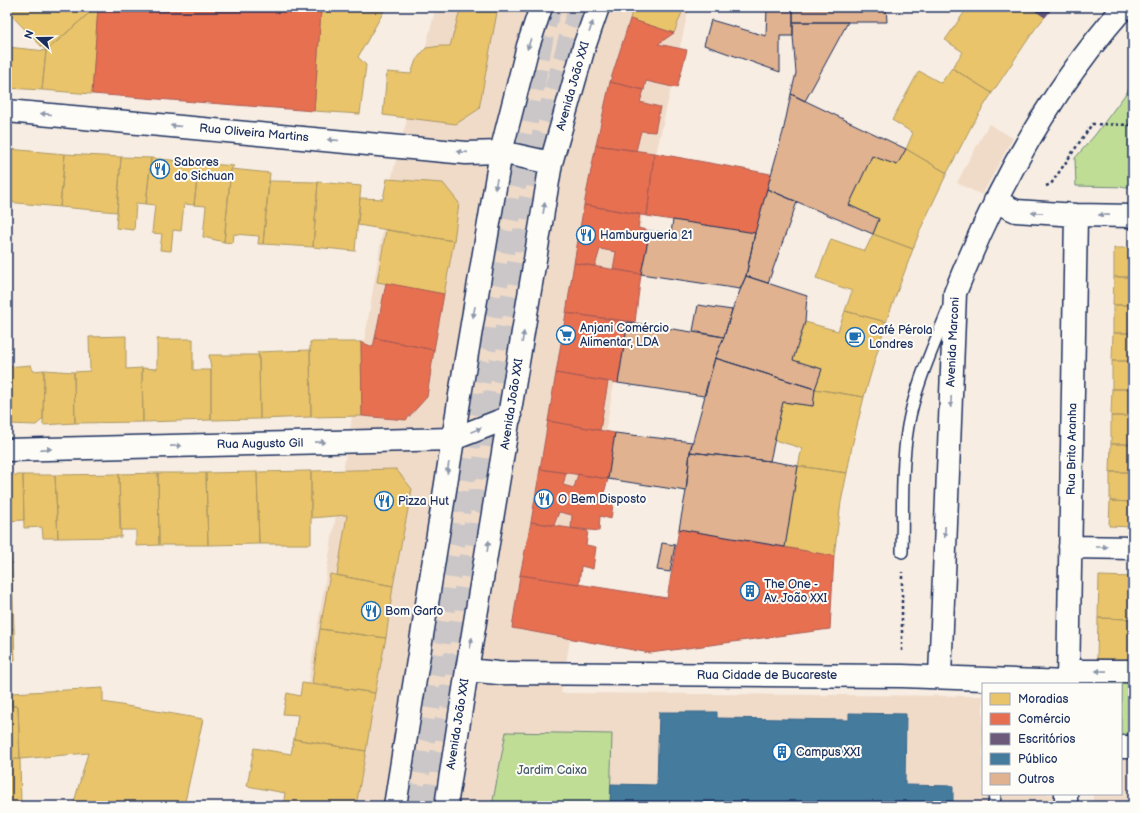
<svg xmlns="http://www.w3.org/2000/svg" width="1140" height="813" font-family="'Balsamiq Sans',sans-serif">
<rect width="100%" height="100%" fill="#f7ede2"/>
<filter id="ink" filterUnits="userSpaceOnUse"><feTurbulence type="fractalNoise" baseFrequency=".025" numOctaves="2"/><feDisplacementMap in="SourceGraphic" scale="8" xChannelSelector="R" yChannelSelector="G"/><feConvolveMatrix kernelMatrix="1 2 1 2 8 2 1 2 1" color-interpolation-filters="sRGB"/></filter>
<g filter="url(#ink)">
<path fill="#f0dbc9" d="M436,7H689L642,217L561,693L983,696V794H1076L1075,806H288L391,180Z
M989,124L1013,138L982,195L957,183L966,165Z
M1121,759H1133V806H1093V794H1121Z"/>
<path fill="#c0dd95" stroke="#6e867a" d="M1133,84V187L1076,186L1075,158L1095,135Z
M1097,682L1133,683V734H1121V684H1097Z
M506,732L612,734L610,806H492Z"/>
<path fill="#e9c46a" stroke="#ab9766" d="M7,7H96L46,51L7,11Z
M96,7H98L92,94L42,90L46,51Z
M461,7H498L479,109L456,124L383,115L387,72L411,74L416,60L426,48L441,46H450Z
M633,7H684L674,33L630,19Z
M968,7H1030L1045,17L1035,29L992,93L952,68L963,52L945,40Z
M321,11H384L358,57L366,65L360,114L314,111Z
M7,47L46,51L42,90L7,88Z
M952,68L992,93L972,125L947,173L906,149L913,133L892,120L919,71L941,83Z
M8,149L65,154L60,207L7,202Z
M906,149L947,173L921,228L913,249L873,234L879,219L849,205L872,156L897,165Z
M65,154L121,157L117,212L60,207Z
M121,157L151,158L146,204L136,203L134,230L116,228Z
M151,158L199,163L194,205L184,204L181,231L173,230L171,251L160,250L162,234L152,233L155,205L146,204Z
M199,163L234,166L231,169L224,242L203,237L206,206L194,205Z
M231,169L270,173L263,244H258L259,236L234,234L233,243L224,242Z
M387,179L443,183L459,203L454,241L358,225L360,198L383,199Z
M269,181L318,182L313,247L263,244Z
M318,182L361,186L355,251L313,247Z
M386,230L454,241L444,294L377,282Z
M873,234L913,249L886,322L845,311L852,291L816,278L831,239L865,251Z
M1114,248H1133V277H1114Z
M1114,277H1133V305H1113Z
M1113,305H1133V333H1113Z
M845,311L886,322L864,397L815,389L822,369L793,360L805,322L838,331Z
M1113,333H1133V361H1112Z
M126,336V369L142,368L143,422L75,423L74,372L90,371L89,337Z
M157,339H193V370H211V420L143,422L142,368L157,369Z
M310,342H361L362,416L311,417Z
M310,350L311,417L260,419L259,355L257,352Z
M209,355H259L260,419L211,420V370Z
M1112,361H1133V389H1112Z
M31,365L33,371L44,370L43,419L36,425L7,424V367Z
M44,370L74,372L75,423L43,425Z
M815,389L864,397L852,446L847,473L798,466L802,448L774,440L783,402L813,406Z
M1112,389H1133V416H1111Z
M1111,416H1133V444H1111Z
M1111,444H1133V472H1110Z
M798,466L847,473L841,502L834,556L785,547Z
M396,469L412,489L393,586L337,575L347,515L311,518V471Z
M311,471V544H259L257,472Z
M257,472L259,544L208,545L206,473Z
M1110,472H1133V502L1110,501Z
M158,473H206L208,545H159Z
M158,473L159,545L136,546V530H120L119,474Z
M119,474L121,537L58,538L55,475Z
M7,475H23L24,520L7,521Z
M23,475H55L58,538H43L42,527L24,528Z
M1110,501L1133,502V527L1109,526Z
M7,554H11L14,629H7Z
M330,574L393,586L386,638L320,629Z
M1099,576L1133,577L1132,619L1098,618Z
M1098,618L1132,619L1133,660L1097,659Z
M7,629H14L15,660L7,661Z
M320,629L386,638L375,693L312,683Z
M7,661H10L11,693H7Z
M302,683L375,693L366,751L294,739L298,715L283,714L287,693L300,696Z
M103,688V702L203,719L184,806H73L88,753L20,759L18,706H12L11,693Z
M7,693H11L12,706H18L20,759H7Z
M294,739L366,751L356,806H283L285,793L247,786L254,748L291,754Z
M7,759H20L21,806H7Z"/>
<path fill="#e76f51" stroke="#aa5c55" d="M98,7H166L321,11L314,111L92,94Z
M166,7H203V8Z
M203,7H310V11L203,8Z
M630,19L674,33L658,44L687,50L677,88L646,81L644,90L610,82Z
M610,82L644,90L640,102L660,107L655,132L641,131L636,151L596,145Z
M596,145L654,153L647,216L584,205Z
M654,153L771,174L755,233L647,216Z
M584,205L640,214L638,228L650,231L641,274L613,269L616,252L600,249L595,266L574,263Z
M574,263L641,274L635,322L566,313Z
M386,283L444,294L434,350L375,338Z
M566,313L628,322L618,383L556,373Z
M375,338L434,350L427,397L406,420L362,416L361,342L373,347Z
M556,373L608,382L600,430L548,421Z
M548,421L615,433L608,479L540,469Z
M540,469L566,473L563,485L574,488L578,474L608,479L604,493L614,497L611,519L600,516L599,531L571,528L572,515L559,512L554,525L531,522Z
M531,522L588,531L586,545L596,547L593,569L581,566L579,584L520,575Z
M679,529L834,556L830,629L650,653L512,628L520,575L667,598Z"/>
<path fill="#6d597a" stroke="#544c72" d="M1030,7H1053L1045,17Z"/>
<path fill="#457b9d" stroke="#38648a" d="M659,712H717V718L849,720V713L906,714L905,785L953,786V806H610L611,784L657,785Z"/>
<path fill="#e0b290" stroke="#1b2f5e" d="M767,7H793V36H780V72L704,45L711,20L766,36Z
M793,7H886L887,22H793Z
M793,22H848L805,101L791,94L796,73L793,36Z
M791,94L906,149L897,165L872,156L849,205L879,219L873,234L767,189L783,132Z
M767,189L797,202L768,283L746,276L755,233Z
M673,220L755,233L746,276L740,289L641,274L650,231L671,233Z
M746,276L807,296L805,322L793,360L822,369L815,389L715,358L724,337L732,310Z
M698,305L732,310L724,337L693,331Z
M628,322L724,337L715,358L704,396L618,383Z
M715,358L815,389L813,406L783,402L770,461L690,452Z
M615,433L692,442L690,452L686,491L608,479Z
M690,452L770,461L798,466L785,547L679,529L686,491Z
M662,543L675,545L670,572L657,570Z"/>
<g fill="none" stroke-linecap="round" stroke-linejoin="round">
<path stroke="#cbc7c8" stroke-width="22" stroke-dasharray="22 11" stroke-linecap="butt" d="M414,806L478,390L544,29L550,10
M433,806L494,393L539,149L571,33L580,7"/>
<defs>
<path id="service" d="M902,552C903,510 901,467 908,426C915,386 933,348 948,310
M994,806L995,794"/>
<path id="minor" d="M7,111L466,153L501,152
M995,201L1016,211L1076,215L1133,216
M7,450L453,439L510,417
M1070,547L1133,548
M467,670L498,673L902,676L1068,682
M1068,671H1133
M940,677L955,293C996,189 1050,91 1124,7
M1068,684L1076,215
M1121,747H1133
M1066,806V794"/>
<path id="primary" d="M501,152L551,163
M395,806L460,395L501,152L528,46L541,7
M446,806L467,670L551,163L584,47L598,7"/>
</defs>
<use href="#service" stroke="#1b2f5e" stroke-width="14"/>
<use href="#minor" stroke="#1b2f5e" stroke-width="25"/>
<use href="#primary" stroke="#1b2f5e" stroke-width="25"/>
<path stroke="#1b2f5e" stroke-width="2.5" stroke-dasharray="3 3" stroke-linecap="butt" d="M1046,186L1051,184L1092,124L1133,125
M902,651V572"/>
<use href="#service" stroke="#fdfcf7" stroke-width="11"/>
<use href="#minor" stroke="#fdfcf7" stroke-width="22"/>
<use href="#primary" stroke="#fdfcf7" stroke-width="22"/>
</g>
<defs><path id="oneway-solid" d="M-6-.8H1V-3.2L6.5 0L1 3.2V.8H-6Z"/></defs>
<g fill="#8c96aa">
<use href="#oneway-solid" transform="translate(591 27) rotate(-71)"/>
<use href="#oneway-solid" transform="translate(529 44) rotate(108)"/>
<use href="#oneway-solid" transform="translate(46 114) rotate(-175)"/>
<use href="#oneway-solid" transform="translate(176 126) rotate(-175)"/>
<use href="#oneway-solid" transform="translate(333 140) rotate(-175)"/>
<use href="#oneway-solid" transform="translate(462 152) rotate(-176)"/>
<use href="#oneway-solid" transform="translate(496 184) rotate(100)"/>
<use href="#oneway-solid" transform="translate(544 208) rotate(-81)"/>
<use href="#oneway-solid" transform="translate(1037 213) rotate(-177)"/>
<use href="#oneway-solid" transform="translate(1104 215) rotate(-179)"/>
<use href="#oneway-solid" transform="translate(474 312) rotate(100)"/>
<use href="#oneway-solid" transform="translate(523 337) rotate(-81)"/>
<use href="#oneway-solid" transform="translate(951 402) rotate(92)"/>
<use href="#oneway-solid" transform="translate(476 430) rotate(-22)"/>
<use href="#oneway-solid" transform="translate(320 442) rotate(-1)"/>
<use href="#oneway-solid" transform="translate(176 446) rotate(-1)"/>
<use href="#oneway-solid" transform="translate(46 449) rotate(-1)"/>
<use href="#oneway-solid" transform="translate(448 468) rotate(99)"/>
<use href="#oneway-solid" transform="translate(945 532) rotate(92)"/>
<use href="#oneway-solid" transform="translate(488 546) rotate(-81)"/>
<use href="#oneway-solid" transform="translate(1102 547)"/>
<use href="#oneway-solid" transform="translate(471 643) rotate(-80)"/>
<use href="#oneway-solid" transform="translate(1101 671) rotate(-179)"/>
</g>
</g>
<defs>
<symbol id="restaurant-ring" viewBox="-11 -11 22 22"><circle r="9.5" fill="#fdfcf7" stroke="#1f6fb2" stroke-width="1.5"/><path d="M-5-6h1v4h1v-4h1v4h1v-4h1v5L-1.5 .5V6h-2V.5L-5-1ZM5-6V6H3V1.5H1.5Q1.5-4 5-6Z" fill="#1f6fb2"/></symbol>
<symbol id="supermarket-ring" viewBox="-11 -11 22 22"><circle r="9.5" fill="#fdfcf7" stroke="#1f6fb2" stroke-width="1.5"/><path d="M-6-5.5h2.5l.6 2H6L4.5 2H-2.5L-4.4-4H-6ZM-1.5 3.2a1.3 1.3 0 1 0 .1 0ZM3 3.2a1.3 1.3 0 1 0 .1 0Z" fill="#1f6fb2"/></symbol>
<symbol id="cafe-ring" viewBox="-11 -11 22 22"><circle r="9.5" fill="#fdfcf7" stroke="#1f6fb2" stroke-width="1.5"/><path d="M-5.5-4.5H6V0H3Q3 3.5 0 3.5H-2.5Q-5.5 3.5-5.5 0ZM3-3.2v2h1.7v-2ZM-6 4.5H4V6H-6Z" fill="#1f6fb2"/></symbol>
<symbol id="building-ring" viewBox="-11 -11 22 22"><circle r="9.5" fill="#fdfcf7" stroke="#1f6fb2" stroke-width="1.5"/><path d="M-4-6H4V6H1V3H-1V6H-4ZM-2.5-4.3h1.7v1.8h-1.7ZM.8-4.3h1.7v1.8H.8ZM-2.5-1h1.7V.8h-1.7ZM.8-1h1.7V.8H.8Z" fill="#1f6fb2"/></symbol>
</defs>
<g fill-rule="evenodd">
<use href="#restaurant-ring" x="149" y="158" width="22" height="22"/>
<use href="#restaurant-ring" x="575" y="224" width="22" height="22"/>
<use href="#supermarket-ring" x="555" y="324" width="22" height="22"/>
<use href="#cafe-ring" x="844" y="326" width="22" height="22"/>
<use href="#restaurant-ring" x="533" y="488" width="22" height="22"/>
<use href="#restaurant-ring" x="373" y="490" width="22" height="22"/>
<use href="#building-ring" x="739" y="580" width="22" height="22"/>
<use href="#restaurant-ring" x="360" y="600" width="22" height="22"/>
<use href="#building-ring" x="771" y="741" width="22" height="22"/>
</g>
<g text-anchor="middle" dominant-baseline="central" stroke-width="4" stroke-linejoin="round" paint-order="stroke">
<g font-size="12" fill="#1b2f5e" stroke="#fdfcf7">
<text transform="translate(573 86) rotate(-74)">Avenida João XXI</text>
<text transform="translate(254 133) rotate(5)">Rua Oliveira Martins</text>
<text transform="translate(953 342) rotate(-87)">Avenida Marconi</text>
<text transform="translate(512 404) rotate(-81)">Avenida João XXI</text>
<text transform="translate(260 444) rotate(-1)">Rua Augusto Gil</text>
<text transform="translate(1072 449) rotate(-89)">Rua Brito Aranha</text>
<text x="767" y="675">Rua Cidade de Bucareste</text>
<text transform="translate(458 724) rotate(-81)">Avenida João XXI</text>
</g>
<g font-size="12" fill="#1b2f5e" stroke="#fdfcf7" text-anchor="start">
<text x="174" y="162">Sabores<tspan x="174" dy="14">do Sichuan</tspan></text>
<text x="600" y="235">Hamburgueria 21</text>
<text x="580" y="328">Anjani Comércio<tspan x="580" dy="14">Alimentar, LDA</tspan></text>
<text x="869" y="330">Café Pérola<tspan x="869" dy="14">Londres</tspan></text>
<text x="558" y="499">O Bem Disposto</text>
<text x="398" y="501">Pizza Hut</text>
<text x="764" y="584">The One -<tspan x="764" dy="14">Av. João XXI</tspan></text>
<text x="385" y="611">Bom Garfo</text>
<text x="796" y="752">Campus XXI</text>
</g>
<g font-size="12" fill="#445a6c" stroke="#fdfcf7">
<text x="552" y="770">Jardim Caixa</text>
</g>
</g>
<rect width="1140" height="813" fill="none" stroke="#fdfcf7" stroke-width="24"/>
<rect x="12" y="12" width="1116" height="789" fill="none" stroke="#1b2f5e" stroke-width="1.5" filter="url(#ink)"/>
<rect x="982" y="683" width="140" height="112" fill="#fdfcf7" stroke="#a3aaba"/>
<rect x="990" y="693" width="20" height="12" fill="#e9c46a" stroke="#a3aaba"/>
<text x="1018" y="703" font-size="12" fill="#1b2f5e">Moradias</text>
<rect x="990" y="713" width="20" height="12" fill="#e76f51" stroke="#a3aaba"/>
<text x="1018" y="723" font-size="12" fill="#1b2f5e">Comércio</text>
<rect x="990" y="733" width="20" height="12" fill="#6d597a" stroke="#a3aaba"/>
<text x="1018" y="743" font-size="12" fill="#1b2f5e">Escritórios</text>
<rect x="990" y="753" width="20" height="12" fill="#457b9d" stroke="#a3aaba"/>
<text x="1018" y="763" font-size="12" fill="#1b2f5e">Público</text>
<rect x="990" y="773" width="20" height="12" fill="#e0b290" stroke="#a3aaba"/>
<text x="1018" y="783" font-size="12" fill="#1b2f5e">Outros</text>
<g transform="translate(38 38) rotate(291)" stroke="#fdfcf7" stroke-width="3" paint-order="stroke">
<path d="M0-3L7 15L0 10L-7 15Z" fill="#1b2f5e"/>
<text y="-6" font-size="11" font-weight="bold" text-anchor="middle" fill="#1b2f5e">N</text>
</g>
</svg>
